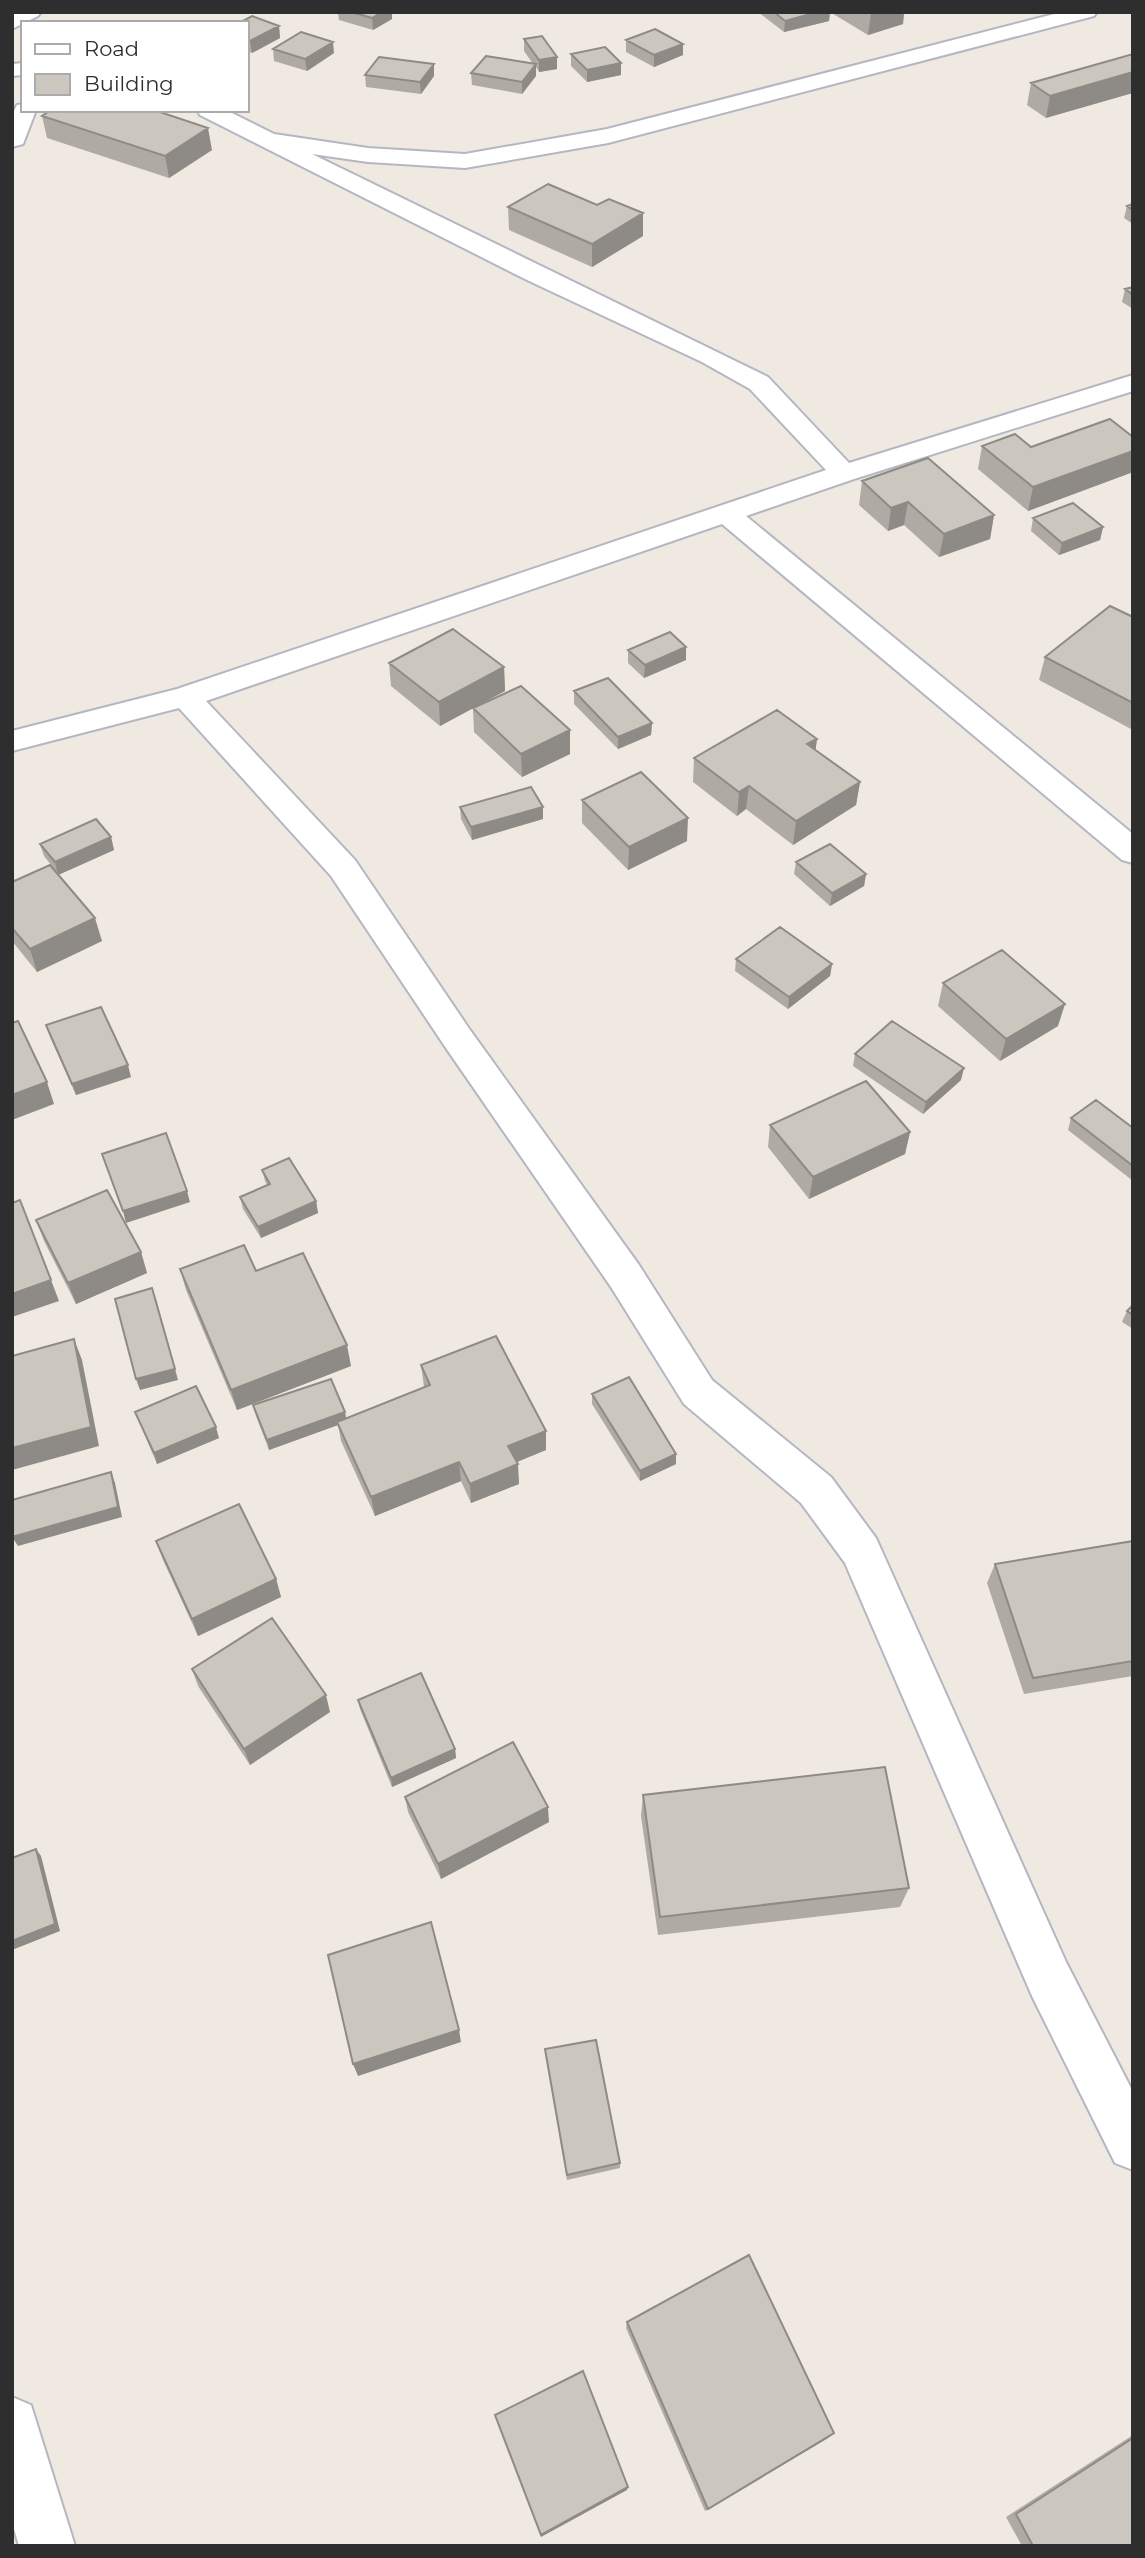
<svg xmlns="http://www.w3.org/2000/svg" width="1145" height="2558" font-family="Montserrat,sans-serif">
<rect width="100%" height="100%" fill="#efe9e1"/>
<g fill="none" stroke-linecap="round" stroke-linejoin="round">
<defs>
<path id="minor" d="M16,12H41L38,16L12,29V14Z
M1062,12H1097L1094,16L608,143L465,168L368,162L312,154L768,377L849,463L1133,375V391L854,479L746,516L1133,834V863L1122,860L722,524L206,701L355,860L470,1030L639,1265L712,1380L831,1477L876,1538L1066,1962L1133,2092V2170L1115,2163L1032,1996L845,1563L801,1503L684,1404L611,1287L446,1048L331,876L179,708L12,751V731L177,689L826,470L750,389L702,362L527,280L200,115L197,110H226L274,134L368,148L465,154L607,129Z
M23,63V75L12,76V64Z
M23,104V110H36L23,144L12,147V115L17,105Z
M12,2397L31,2405L75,2546H19L12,2522Z"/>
</defs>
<use href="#minor" stroke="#b4b7c1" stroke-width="4"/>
<use href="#minor" fill="#fff" fill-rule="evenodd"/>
</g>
<path fill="#afaba4" d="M338,12H392V19L373,30L339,20Z
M758,12H830L829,21L784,32Z
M830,12H904L903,24L868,35Z
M247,23L279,26L280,38L252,53L247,51Z
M524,39L557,57V69L539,72L536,67V76L522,94L472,85L471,73L533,64L524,51Z
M626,40L683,55L654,67L626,52Z
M273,49L334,53L307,71L274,61Z
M571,54L621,63V75L587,82L571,66Z
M1133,54L1046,118L1027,105L1031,83Z
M365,75L434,76L421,94L366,87Z
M42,116L212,150L169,178L47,138Z
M1133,204V224L1124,218L1127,206Z
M508,207L643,236L592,267L509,230Z
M1133,287V309L1122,302L1125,289Z
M1133,437V472L1028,511L978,469L982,446L1031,447Z
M862,481L994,515L990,539L939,557L904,525L888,531L859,505Z
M1033,518L1103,527L1100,540L1059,555L1031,531Z
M1133,617V730L1039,680L1045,657Z
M628,650L686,660L644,678L628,663Z
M389,663L504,667L505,691L440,726L391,686Z
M574,691L652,723L651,735L618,749L574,704Z
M473,708L570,730V754L522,777L474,732Z
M817,739L815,750L860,782L856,805L793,845L746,809L737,816L693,782L694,758Z
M582,800L687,841L628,870L582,823Z
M460,807L543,819L472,840L461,819Z
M111,837L114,850L58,875L102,941L37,972L12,941V882L58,874L44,856L40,844Z
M796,862L866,874L864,886L830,906L794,874Z
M736,959L832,964L830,976L788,1009L735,971Z
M943,983L1058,1026L1000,1061L938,1006Z
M46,1025L131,1077L76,1095L50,1037Z
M855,1054L961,1080L923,1114L853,1066Z
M1071,1118L1133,1128V1181L1068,1130Z
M770,1125L910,1132L905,1154L809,1199L768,1147Z
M262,1170L316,1201L318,1213L261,1238L243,1209L240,1197L267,1185L265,1181Z
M36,1220L141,1252L147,1273L76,1304L44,1241Z
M180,1269L256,1271L351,1366L237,1410L186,1290Z
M1133,1305V1329L1122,1322L1127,1311Z
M421,1365L546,1450L517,1462L519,1484L471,1503L461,1481L375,1516L341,1441L338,1425L269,1450L256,1416L253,1405L346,1418L424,1387Z
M592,1394L676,1454V1464L640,1481L592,1404Z
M135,1412L219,1438L157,1464Z
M156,1541L276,1579L281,1597L198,1636L163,1560Z
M1133,1541V1676L1024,1694L987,1583L995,1564Z
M192,1669L330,1712L250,1765L198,1686Z
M358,1700L455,1749L456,1758L392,1787L360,1709Z
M643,1795L909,1888L900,1907L658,1935L641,1816Z
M405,1797L549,1822L441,1879L408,1812Z
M545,2049L620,2163V2168L567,2180Z
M627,2322L828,2438L705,2511L626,2328Z
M1133,2435V2546H1022L1006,2517Z"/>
<path fill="#8e8b86" d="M382,12H392V19L373,30L372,18Z
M818,12H830L829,21L784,32L785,21Z
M874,12H904L903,24L868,35L871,13Z
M279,26L280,38L252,53L250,41Z
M333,42L334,53L307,71L305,59Z
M683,44V55L654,67V55Z
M557,57V69L539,72V60Z
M621,63V75L587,82V70Z
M434,64V76L421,94L420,82Z
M536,64V76L522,94V82Z
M1133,72V93L1046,118L1050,96Z
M208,128L212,150L169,178L165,156Z
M643,213V236L592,267V244Z
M1133,451V472L1028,511L1033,487Z
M908,502L904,525L888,531L891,508Z
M994,515L990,539L939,557L944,534Z
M1103,527L1100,540L1059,555L1062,543Z
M686,647V660L644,678L645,665Z
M504,667L505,691L440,726L439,702Z
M652,723L651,735L618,749V737Z
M570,730V754L522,777L521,754Z
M817,739L814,762L807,744Z
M860,782L856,805L793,845L796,821Z
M749,786L746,809L737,816L739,792Z
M543,807V819L472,840L471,827Z
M688,818L687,841L628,870L629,847Z
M111,837L114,850L58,875L55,862Z
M866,874L864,886L830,906L832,893Z
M95,918L102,941L37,972L30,949Z
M832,964L830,976L788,1009L789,997Z
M1065,1004L1058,1026L1000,1061L1006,1039Z
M128,1065L131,1077L76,1095L72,1084Z
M964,1068L961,1080L923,1114L926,1102Z
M47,1082L54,1104L12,1120V1095Z
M910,1132L905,1154L809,1199L813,1177Z
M187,1191L190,1202L126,1223L123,1211Z
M316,1201L318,1213L261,1238L258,1227Z
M141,1252L147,1273L76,1304L68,1283Z
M51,1280L59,1301L12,1317V1294Z
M156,1299L178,1380L140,1390L136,1379Z
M74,1339L82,1360L99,1446L12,1470V1448Z
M347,1345L351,1366L237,1410L231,1390Z
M345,1412L347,1422H337L338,1425L269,1450L267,1440Z
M216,1427L219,1438L157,1464L154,1453Z
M546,1431V1450L509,1465L508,1446Z
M676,1454V1464L640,1481V1471Z
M459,1462L461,1481L375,1516L371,1497Z
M518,1464L519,1484L471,1503L470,1484Z
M111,1472L115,1483L122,1517L18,1546L12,1537Z
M276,1579L281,1597L198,1636L192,1619Z
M326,1695L330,1712L250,1765L244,1749Z
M455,1749L456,1758L392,1787L391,1778Z
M548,1807L549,1822L441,1879L438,1864Z
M36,1849L41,1856L60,1931L12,1950V1941Z
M459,2030L461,2042L358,2076L353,2064Z
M834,2433L828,2438L705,2511L708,2509Z
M628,2487L627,2490L541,2537V2535Z"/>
<path fill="#cbc7bf" stroke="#8e8b86" stroke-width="2" d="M351,12H382L372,18Z
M774,12H818L785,21Z
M252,16L279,26L250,41L247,40V23H239Z
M655,29L683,44L654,55L626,40Z
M301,32L333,42L305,59L273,49Z
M542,36L557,57L539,60L524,39Z
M605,47L621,63L587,70L571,54Z
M1133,54V72L1050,96L1031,83Z
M486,56L536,64L522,82L471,73Z
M379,57L434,64L420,82L365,75Z
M51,110H154L208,128L165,156L42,116Z
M548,184L597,205L609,199L643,213L592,244L508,207Z
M1133,204V210L1127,206Z
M1133,287V295L1125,289Z
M1110,419L1133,437V451L1033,487L982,446L1015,434L1031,447Z
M928,458L994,515L944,534L908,502L891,508L862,481Z
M1073,503L1103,527L1062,543L1033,518Z
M1110,606L1133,617V703L1045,657Z
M453,629L504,667L439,702L389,663Z
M670,632L686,647L645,665L628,650Z
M608,678L652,723L618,737L574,691Z
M521,686L570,730L521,754L473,708Z
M777,710L817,739L807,744L860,782L796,821L749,786L739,792L694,758Z
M641,772L688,818L629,847L582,800Z
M531,787L543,807L471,827L460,807Z
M96,819L111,837L55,862L40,844Z
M830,844L866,874L832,893L796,862Z
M50,865L95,918L30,949L12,928V882Z
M780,927L832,964L789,997L736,959Z
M1002,950L1065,1004L1006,1039L943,983Z
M101,1007L128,1065L72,1084L46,1025Z
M18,1021L47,1082L12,1095V1023Z
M892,1021L964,1068L926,1102L855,1054Z
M866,1081L910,1132L813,1177L770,1125Z
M1096,1100L1133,1128V1166L1071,1118Z
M166,1133L187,1191L123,1211L102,1154Z
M289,1158L316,1201L258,1227L240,1197L270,1184L262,1170Z
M107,1190L141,1252L68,1283L36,1220Z
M20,1200L51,1280L12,1294V1203Z
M244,1245L256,1271L303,1253L347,1345L231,1390L180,1269Z
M152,1288L175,1369L136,1379L115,1299Z
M1133,1305V1315L1127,1311Z
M496,1336L546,1431L508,1446L518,1464L470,1484L459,1462L371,1497L337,1422L430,1385L421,1365Z
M74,1339L91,1427L12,1448V1356Z
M629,1377L676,1454L640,1471L592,1394Z
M331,1379L345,1412L267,1440L253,1405Z
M196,1386L216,1427L154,1453L135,1412Z
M111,1472L118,1507L12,1537V1500Z
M239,1504L276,1579L192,1619L156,1541Z
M1133,1541V1661L1033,1678L995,1564Z
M272,1618L326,1695L244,1749L192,1669Z
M421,1673L455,1749L391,1778L358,1700Z
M513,1742L548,1807L438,1864L405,1797Z
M885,1767L909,1888L660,1917L643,1795Z
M36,1849L55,1924L12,1941V1858Z
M431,1922L459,2030L353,2064L328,1955Z
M596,2040L620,2163L567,2175L545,2049Z
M749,2255L834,2433L708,2509L627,2322Z
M583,2371L628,2487L541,2535L495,2415Z
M1133,2438V2546H1033L1016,2514Z"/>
<rect width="1145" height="2558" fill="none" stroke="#2e2e2e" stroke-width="28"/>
<rect x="21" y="21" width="228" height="91" fill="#ffffff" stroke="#ababab" stroke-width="2"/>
<rect x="35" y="44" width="35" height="10" fill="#ffffff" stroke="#ababab" stroke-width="2"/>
<text x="84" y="56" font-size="21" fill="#2e2e2e">Road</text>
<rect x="35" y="74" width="35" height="21" fill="#cbc7bf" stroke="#ababab" stroke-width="2"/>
<text x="84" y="91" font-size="21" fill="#2e2e2e">Building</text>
</svg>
